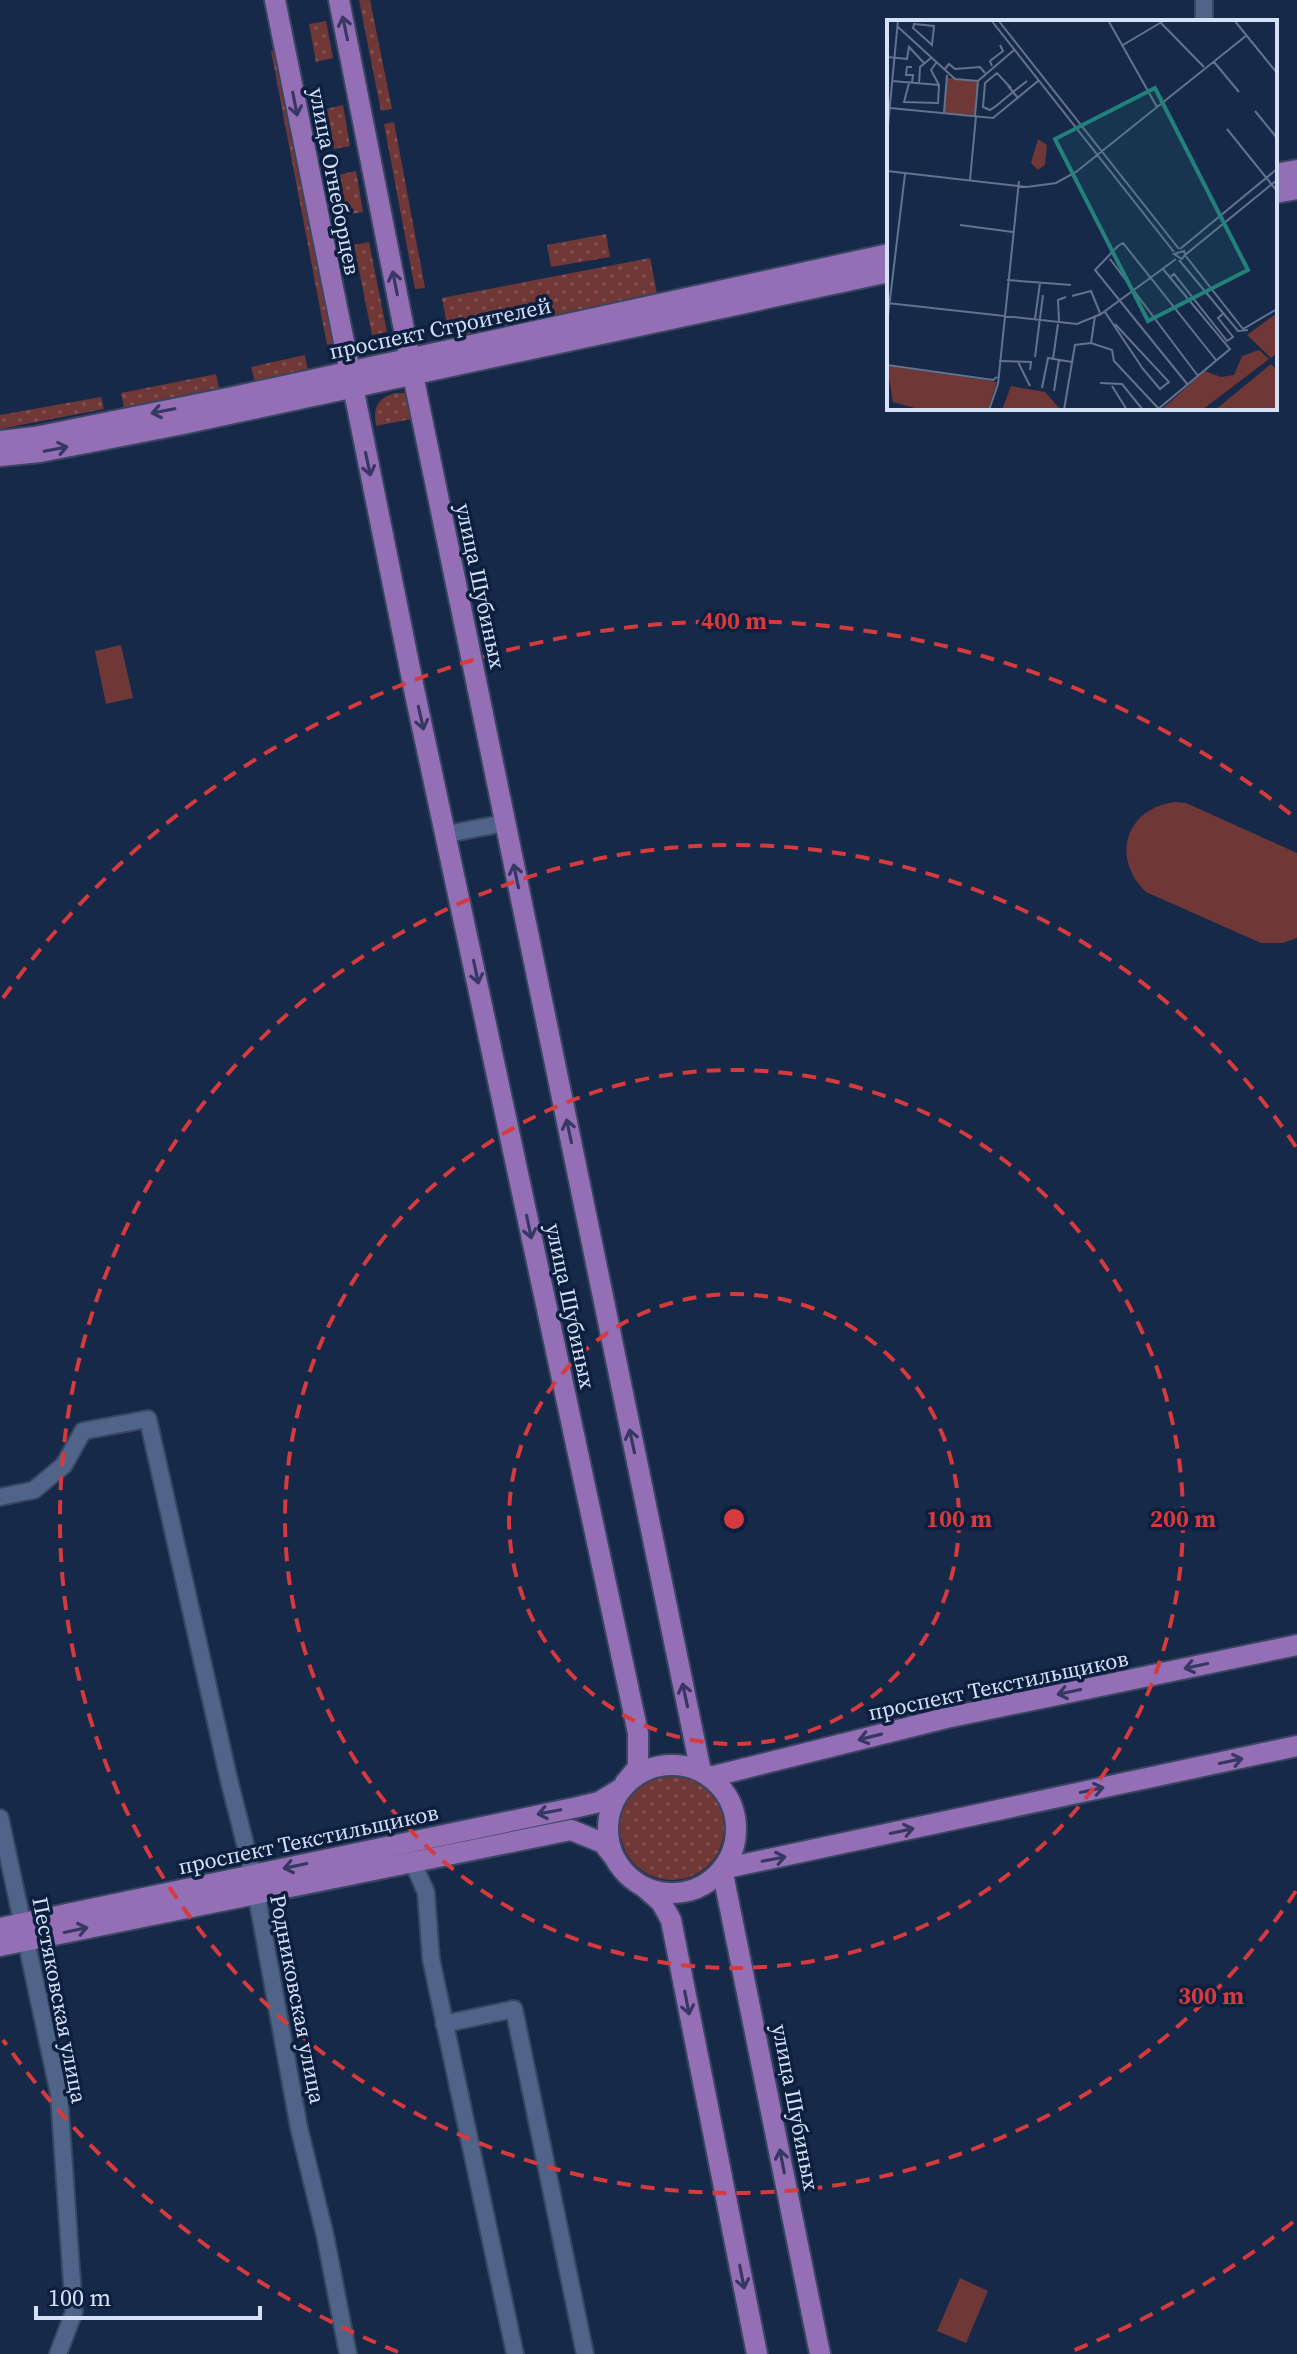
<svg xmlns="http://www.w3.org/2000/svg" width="1297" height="2354" font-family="'Source Serif 4',serif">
<defs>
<pattern id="grass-dots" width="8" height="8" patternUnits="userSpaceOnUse" patternTransform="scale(2)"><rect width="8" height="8" fill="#703737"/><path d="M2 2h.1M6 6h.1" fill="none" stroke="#845455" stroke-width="1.8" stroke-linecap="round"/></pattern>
</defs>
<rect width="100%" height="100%" fill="#172949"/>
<path fill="url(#grass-dots)" d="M359,0H370L392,109L381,111Z
M326,21L333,58L316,62L309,24Z
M281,49L337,343L327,345L271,51Z
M343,105L350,146L334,149L326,109Z
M394,122L425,288L415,289L384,124Z
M356,171L363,212L346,215L338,175Z
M606,234L610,257L551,267L547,245Z
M369,242L387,332L372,335L354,245Z
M650,258L658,299L450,340L442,298Z
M305,355L308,371L255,382L251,367Z
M216,374L219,388L124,408L121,393Z
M395,393H405L415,398L422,417L376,426C373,408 377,398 395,393Z
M101,397L104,409L0,429V415Z
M620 1828a52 52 0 1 1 104 0a52 52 0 1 1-104 0Z"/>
<path fill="#703737" d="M121,645L133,698L106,704L95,651Z
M1175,802L1186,803L1297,853V938L1283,943H1261L1146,892C1110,858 1126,808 1175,802Z
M960,2278L988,2291L966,2343L937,2331Z"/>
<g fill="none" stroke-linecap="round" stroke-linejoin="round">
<defs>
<path id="minor" d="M1204,0V22
M447,834L505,823
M0,1497L34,1490L64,1465L83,1431L148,1419L229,1780L253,1875L299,2128L325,2235L348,2354
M0,1818L59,2094L74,2312L58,2354
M412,1861L426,1892L431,1959L515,2354
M444,2024L514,2009L585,2354"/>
<path id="major" d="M275,0L414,689L638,1733V1767L625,1783
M339,0L413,375L701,1772
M1275,174L1297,170
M1275,193L1297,189
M0,441L35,437L233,397L889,254
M0,456L40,452L183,424L889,272
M608 1829a64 64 0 1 1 128 0a64 64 0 1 1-128 0Z
M710,1777L946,1718L1297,1645
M722,1869L1297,1746
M722,1869L820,2354
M644,1887L661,1902L671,1920L757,2354
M0,1928L578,1807L599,1802L622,1788
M0,1946L571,1830L603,1843L614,1857"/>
</defs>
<use href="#minor" stroke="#394662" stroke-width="20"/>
<use href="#major" stroke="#394662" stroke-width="24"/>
<use href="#minor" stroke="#4f6488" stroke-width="16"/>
<use href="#major" stroke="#956fb6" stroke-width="20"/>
</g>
<defs><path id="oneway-shaft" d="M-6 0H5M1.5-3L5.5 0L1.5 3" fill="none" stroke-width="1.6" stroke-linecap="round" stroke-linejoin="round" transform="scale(2)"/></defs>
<g stroke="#363762">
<use href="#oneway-shaft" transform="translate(345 28) rotate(-102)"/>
<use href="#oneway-shaft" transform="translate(295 104) rotate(79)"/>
<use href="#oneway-shaft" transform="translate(395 283) rotate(-101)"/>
<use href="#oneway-shaft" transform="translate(163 411) rotate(169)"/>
<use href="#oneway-shaft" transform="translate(56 449) rotate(-11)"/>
<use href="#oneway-shaft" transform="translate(368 464) rotate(78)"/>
<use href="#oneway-shaft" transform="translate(421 718) rotate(77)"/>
<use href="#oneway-shaft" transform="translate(516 876) rotate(-102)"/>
<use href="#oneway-shaft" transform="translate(476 972) rotate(78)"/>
<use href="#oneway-shaft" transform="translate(569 1131) rotate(-102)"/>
<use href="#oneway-shaft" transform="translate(529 1227) rotate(78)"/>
<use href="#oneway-shaft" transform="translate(632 1441) rotate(-102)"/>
<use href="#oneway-shaft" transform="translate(1196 1666) rotate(168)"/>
<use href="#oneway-shaft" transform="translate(1069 1692) rotate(168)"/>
<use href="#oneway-shaft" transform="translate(685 1695) rotate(-102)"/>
<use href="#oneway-shaft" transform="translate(870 1737) rotate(166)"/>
<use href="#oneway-shaft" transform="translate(1231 1761) rotate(-12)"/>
<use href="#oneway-shaft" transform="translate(1092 1790) rotate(-12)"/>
<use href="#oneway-shaft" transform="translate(549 1812) rotate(169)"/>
<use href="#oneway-shaft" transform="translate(902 1831) rotate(-12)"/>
<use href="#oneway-shaft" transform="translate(774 1859) rotate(-11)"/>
<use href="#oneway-shaft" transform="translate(295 1866) rotate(168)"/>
<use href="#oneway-shaft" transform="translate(76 1930) rotate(-12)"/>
<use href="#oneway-shaft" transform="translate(687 2003) rotate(79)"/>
<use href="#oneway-shaft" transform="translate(782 2161) rotate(-101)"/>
<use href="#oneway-shaft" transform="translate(742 2277) rotate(79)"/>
</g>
<g fill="none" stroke="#d63a3d" stroke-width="4" stroke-dasharray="14 10">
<circle cx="734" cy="1519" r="225"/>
<circle cx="734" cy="1519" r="449"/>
<path d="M1296 1891A674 674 0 1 1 1296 1147"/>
<path d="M1293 2222A898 898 0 0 1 1070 2352M398 2352A898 898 0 0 1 3 2040M3 998A898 898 0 0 1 1293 816"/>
</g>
<g text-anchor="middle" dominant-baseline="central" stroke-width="7" stroke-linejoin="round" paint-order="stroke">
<g font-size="22" fill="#d4e1f6" stroke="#0d1f3e">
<text transform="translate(335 181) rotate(79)">улица Огнеборцев</text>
<text transform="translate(440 328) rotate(-12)">проспект Строителей</text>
<text transform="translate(481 586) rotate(78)">улица Шубиных</text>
<text transform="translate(571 1306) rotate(78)">улица Шубиных</text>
<text transform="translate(998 1685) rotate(-12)">проспект Текстильщиков</text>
<text transform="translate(308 1839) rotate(-12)">проспект Текстильщиков</text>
<text transform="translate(298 1999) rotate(79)">Родниковская улица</text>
<text transform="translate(60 2000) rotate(79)">Пестяковская улица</text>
<text transform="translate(796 2107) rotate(79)">улица Шубиных</text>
</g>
</g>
<g transform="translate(887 20)">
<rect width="390" height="390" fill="#172949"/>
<path d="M390,293V333L384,338L360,315ZM372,330L382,339L315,390H274L318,351L334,357L347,355L355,336ZM384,344L390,350V390H328ZM0,346L64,355L110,362L101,390H35L6,382ZM124,366L158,372L174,390H115Z" fill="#703737"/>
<path d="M60,58L91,61L88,95L57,93Z" fill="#703737"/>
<path d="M151,119L160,125L158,145L151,150L144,143Z" fill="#703737"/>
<path fill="none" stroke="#63738e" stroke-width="2" d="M104,0L287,232M111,0L292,229M221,0L270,87M347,0L390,53M274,3L317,47M27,4L47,6L45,25L26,8ZM11,7L68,59L91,61L127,30M236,25L278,0M0,37L20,39L22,27L37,43M327,42L352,72M49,43L44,50L52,65M105,46L103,41L116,31L113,25M25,47H20L19,55H26L25,63M57,50L62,44L68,49L93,47L98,53M5,61L52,65L51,83L17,82L22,63M32,64L33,47L44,38M131,78L126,72L122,67H123L110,53L98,63L96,87L103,90L109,86L126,72L140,61M3,88L106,98L151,61M368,91L390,118M57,93L60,55M88,96L91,61M340,109L390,171M0,116L11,0M0,151L140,167L169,163L189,152L360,15M83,160L89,96M390,160L298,235L295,239L287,234L297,231L298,235L356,309L390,289M73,205L126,212M293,229L390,149M223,239L311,356M292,240L351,311L361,310M282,258L287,254L340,321L346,317L331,298L337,293M120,260L184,265M185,276L204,271L213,293M0,283L190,304L214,294L289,239M218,292L256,349L273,369L278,365M208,296L204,323L225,330L227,341L272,389M148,299L153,263M172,301L171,280L179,277M0,304L18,154M228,304L282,362L278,365M148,337L156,275M166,339L171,304M112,341L144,342L143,350M131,342L143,366M0,345L106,360L110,357M213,363L235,364L256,390M301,365L208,250L231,226L236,223L329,340M225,366L240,390M155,368L161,338L185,342M167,371L172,340M102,390L111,364L132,161M177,390L188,325L204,323M270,390L343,329L276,249"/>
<path fill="#23817c" fill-opacity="0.15" stroke="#23817c" stroke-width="4" d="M268,68L361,250L261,301L168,119Z"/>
<rect width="390" height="390" fill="none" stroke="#d4e1f6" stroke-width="4"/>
</g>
<circle cx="734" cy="1519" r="12" fill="#d63a3d" stroke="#0d1f3e" stroke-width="4"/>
<g font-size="24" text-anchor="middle" font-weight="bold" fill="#d63a3d" stroke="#0d1f3e" stroke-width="7" stroke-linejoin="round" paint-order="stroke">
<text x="734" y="629">400 m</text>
<text x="959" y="1527">100 m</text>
<text x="1183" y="1527">200 m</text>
<text x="1211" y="2004">300 m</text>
</g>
<path d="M36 2306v12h224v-12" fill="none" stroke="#d4e1f6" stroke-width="4"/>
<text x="48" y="2306" font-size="24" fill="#d4e1f6" stroke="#0d1f3e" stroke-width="6" paint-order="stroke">100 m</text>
</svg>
